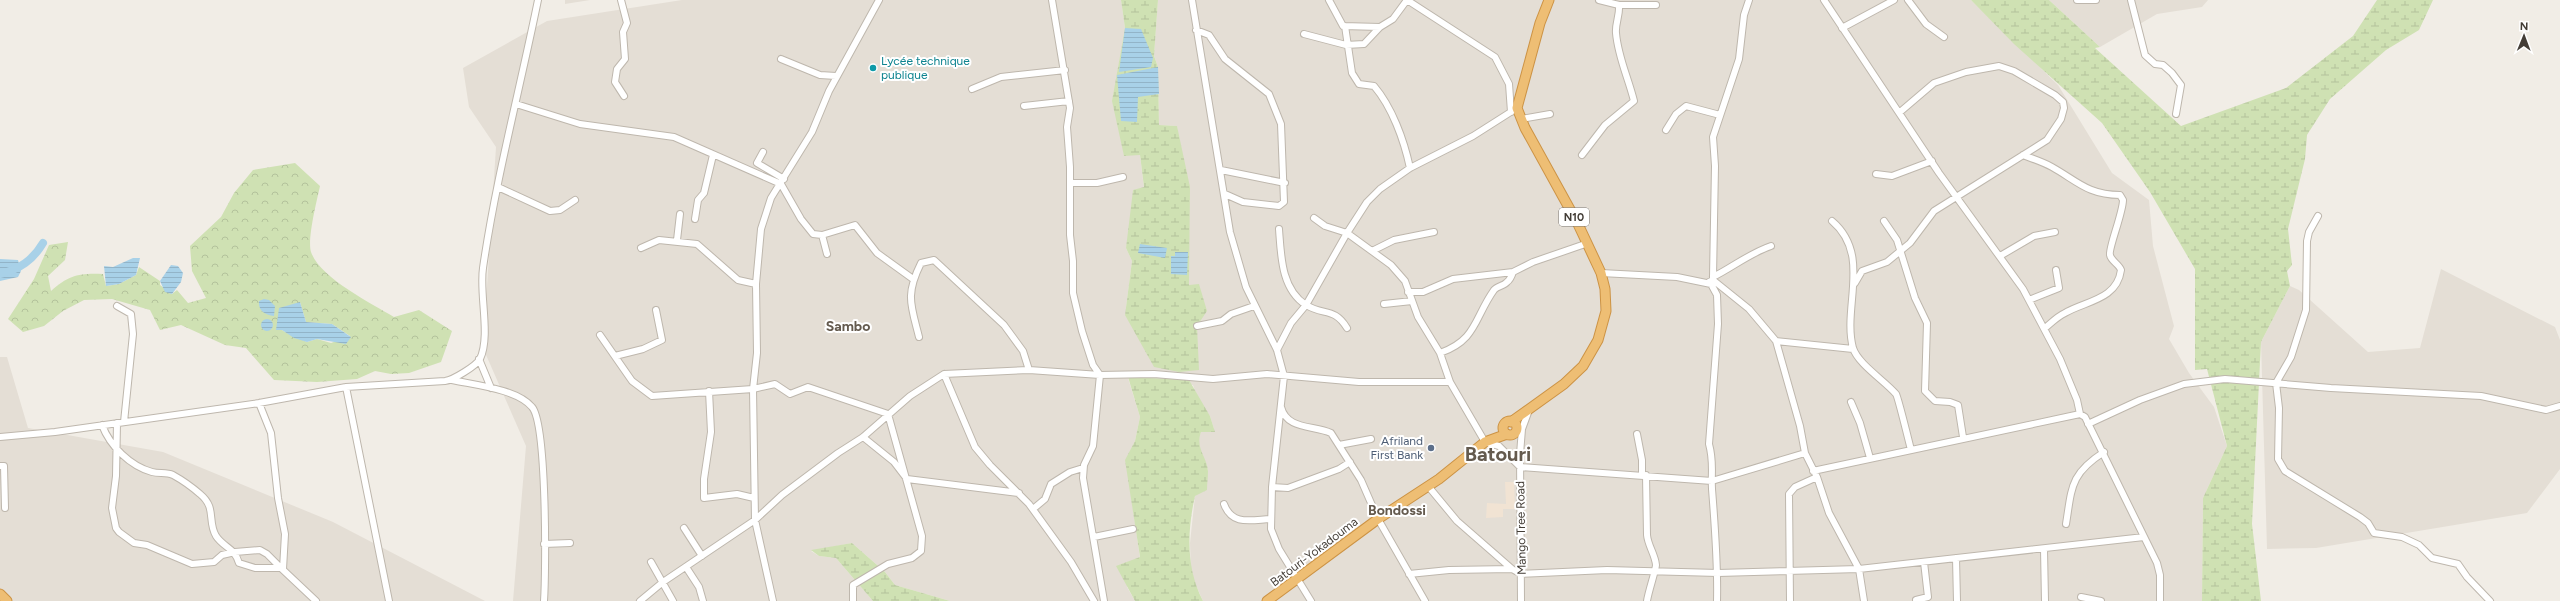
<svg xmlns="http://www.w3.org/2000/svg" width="2560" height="601" font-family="Figtree,sans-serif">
<defs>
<pattern id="forest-crowns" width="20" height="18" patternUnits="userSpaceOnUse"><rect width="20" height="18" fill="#cfe1b3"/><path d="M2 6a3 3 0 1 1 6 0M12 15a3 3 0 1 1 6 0" fill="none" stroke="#b3c29b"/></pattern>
<pattern id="wetland-marsh" width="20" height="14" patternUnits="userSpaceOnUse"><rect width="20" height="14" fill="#cfe1b3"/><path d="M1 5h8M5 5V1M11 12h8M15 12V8" fill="none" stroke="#b3c29b"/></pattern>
<pattern id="water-rules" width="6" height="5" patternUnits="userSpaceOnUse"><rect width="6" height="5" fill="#a8d1e8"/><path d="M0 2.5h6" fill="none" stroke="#92b4c8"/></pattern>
</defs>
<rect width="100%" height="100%" fill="#f1ede6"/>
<path fill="#e4ded5" d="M565,0H590L565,4Z
M682,0H1121L1125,28L1117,75L1124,155H1140L1144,188L1126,248L1132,261L1125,315L1189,285L1177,126L1159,125L1158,67L1154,56L1158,0H1971L2058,85L2112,173L2149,200L2153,246L2174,326L2169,339L2189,373L2214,407L2227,446L2203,498L2202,601H1203L1191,574L1190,543L1195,496L1208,470L1200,452L1198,438L1201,432H1215L1210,416L1198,399L1193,385L1128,378L1140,417L1135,441L1126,460L1140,558L1127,587L1135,601H950L895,585L885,572L852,543L811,551L819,556L836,558L873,601H513L526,446L483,348L496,147L469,107L463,68L547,21Z
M2049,0H2208L2202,7L2157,14L2100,47Z
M2441,269L2555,327L2560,340V469L2527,513L2316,548L2267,549L2261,342L2290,286L2299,290L2368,352L2420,348Z
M0,357H7L28,428L163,452L333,522L485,601H0Z"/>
<path fill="#f1e3d3" d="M1505,482H1514L1515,509H1503V517L1486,518L1487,503L1506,504Z"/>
<path fill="url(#forest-crowns)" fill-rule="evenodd" d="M295,163L320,186C317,200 307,239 311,252C320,278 371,303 394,317L419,310L452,331L441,362L409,373L391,374L375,371L357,379L317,382L274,380L246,348L225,345L181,325L160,330L150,310L112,299L84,300L63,311L44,326L23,332L8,319L34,279L49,245L68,242L65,260L48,276L51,291C69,275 79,273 103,274L106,286L119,284L136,275L139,267L160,281V285L172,294L177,290L188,303L206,298L192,271L190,246L221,217L234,193L253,170ZM300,302L306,322L332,324L350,336L331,343L317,339L307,342L285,332L282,330Z"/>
<path fill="url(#wetland-marsh)" d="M1121,0H1158L1154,56L1158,67L1159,125L1177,126L1190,187L1189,285L1199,284L1207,311L1197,326L1199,370L1179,372L1154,367L1125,315L1132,261L1126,248L1133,190L1144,187L1140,155L1124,156L1112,101L1125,28Z
M1971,0H2049L2100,47L2095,48L2181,126L2286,88L2353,36L2377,0H2433L2419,30L2386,50L2330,99L2307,135L2305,159L2288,229L2292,265L2287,271L2290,286L2261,342L2252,524L2261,601H2202L2203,498L2227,446L2207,369L2195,370V269L2150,192L2102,123L2014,44Z
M1128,377L1189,380L1210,416L1215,432H1201C1195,448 1207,457 1208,471C1208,477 1207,484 1207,490L1195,496C1187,531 1186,569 1203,601H1135L1116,566L1140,557L1125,460L1135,441L1140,417Z
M852,543L885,572L895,585L950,601H873L836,558L819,556L811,550Z"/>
<path fill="url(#water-rules)" d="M1125,28L1141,29L1153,58L1151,67L1119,72Z
M1158,67L1159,94L1138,97L1137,122L1121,121L1117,75Z
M1140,244L1167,248L1165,258L1138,253Z
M1175,252H1188L1187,275L1171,274V256H1175Z
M133,258H140L136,275L119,284L106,286L104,266L113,267Z
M0,259L18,260L21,271L18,277L0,281Z
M171,265L178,266L183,273L181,282L172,294L165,292L160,281Z
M264,299L269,300L275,306L274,316C265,315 258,311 259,301Z
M300,302L306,322L332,324L351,337L346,344L317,339L307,342L294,338L282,330H276L279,308Z
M261 325a6 6 0 1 1 12 0a6 6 0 1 1-12 0Z"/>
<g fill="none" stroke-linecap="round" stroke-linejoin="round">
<path stroke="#a8d1e8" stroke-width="8" d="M0,274C20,269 33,260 43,243"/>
<defs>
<path id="minor" d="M621,0L627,23L623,32L625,59L617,69L615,82L624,96
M1052,0L1070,108L1067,127L1070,167V235L1073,261V293L1082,331L1093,365L1100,375
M1192,0L1230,232L1246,287L1277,350L1284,376L1272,487L1271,529L1279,549L1311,601
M1329,0L1343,26L1380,27
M1407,0L1495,57L1509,84L1511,112
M1599,0L1619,5H1656
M1824,0L1939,173L2023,289L2060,359L2077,400L2080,414L2085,417L2157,563L2160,575V601
M1908,0L1926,24L1944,37
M2077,0H2096
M2131,0L2145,55L2155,64L2163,65L2172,73L2181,85L2176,114
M1345,26L1352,73L1359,84L1374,86C1392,107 1404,140 1410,168
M1842,28L1894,0
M1196,30L1209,35L1225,59L1269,94L1281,124L1284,202L1279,206L1243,202L1225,194
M1304,34L1346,45L1364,44L1380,27L1393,19L1407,0
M781,59L820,75L836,76
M972,89L1001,77L1065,70
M516,104L580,124L674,137L781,184L801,219L813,234L822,235
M1024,106L1069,101
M1517,108L1473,136L1410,168L1380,189L1367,202L1347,233L1391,265L1405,281L1418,317L1440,353L1450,382L1485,442L1499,446L1520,467L1712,481L1805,453L1817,477L1829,513L1859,569L1864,601
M1521,119L1550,114
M1666,130L1676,114L1686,106L1720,115
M763,152L757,163L784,179
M1582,155L1605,125L1634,101C1628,77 1618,57 1616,33C1615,24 1620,15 1619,5
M2023,155C2033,159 2043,162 2052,167C2077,181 2088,195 2120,195L2123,200C2123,213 2108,249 2110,255C2111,261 2119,264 2121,270C2117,300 2085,301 2065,313C2058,316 2051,323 2045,328
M1221,170L1285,183
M1876,174L1892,176L1932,161
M1070,183H1097L1123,177
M498,187L550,211L560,210L575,200
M2318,216L2309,232L2307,241L2306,310L2291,357L2276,383L2279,408L2278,459L2285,471L2360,517L2368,523L2374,533L2402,537L2419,545L2432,558L2458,564L2467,577L2490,601
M695,219L698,200L704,193L713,155
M1832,221C1872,255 1842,307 1853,348C1858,364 1885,381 1896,394C1898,397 1909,442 1911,450
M1884,221L1897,240L1915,298L1927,323L1925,391L1935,401L1950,402L1958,405L1963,437
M1279,229C1281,255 1281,289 1306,305C1324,316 1334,307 1347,328
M677,240L680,214
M641,248L659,240L697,244L738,280L756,284
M1372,251L1394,240L1434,232
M827,254L822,235L855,225L877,253L913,279
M2000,256L2034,236L2055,232
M1601,273L1677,277L1711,284L1709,282L1713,280V277L1715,166L1713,137L1739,59L1744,15L1749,0
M1713,277C1733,267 1750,253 1771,246
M1713,280L1749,309L1776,341L1800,426L1805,453
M1855,283L1862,271L1887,262L1910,243L1934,211L2047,140L2061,119L2064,108L2063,102L2055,95L2014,71L1999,66L1966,72L1934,83L1900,112
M1711,284L1717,295L1718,324L1709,444C1714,462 1711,472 1712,489C1715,527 1718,564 1717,601
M1408,292H1423L1453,279L1513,272L1533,262L1588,243
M2029,300L2059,288L2056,270
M1384,304L1412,301
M117,306L131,314L133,334L124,422
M1197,326L1222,321L1231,314L1254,306
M600,335L632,381L652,396L753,389L775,384L790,394L808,387L888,414L922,536L921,551L912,558L888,564L853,585V601
M919,337C911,305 905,295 921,263L934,260L1004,325L1023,351L1029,370
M1776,341L1853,349
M1277,350L1291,323L1306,305L1347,233L1325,226L1314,218
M1440,353C1477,340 1474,318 1494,290C1497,286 1504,286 1507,282C1510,280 1512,275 1513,272
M615,356L643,349L662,340L656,310
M479,359L491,388
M944,374L975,447L990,465L1029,504L1071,562L1094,601
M452,380C475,385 517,389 532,407C547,424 546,572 544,601
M346,387L389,601
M709,391L711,432L704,479V498L737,494L754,498
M1851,402L1860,423L1870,458
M259,403L271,433L278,498L285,534L283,569
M1281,407C1287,430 1313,425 1331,433L1361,480L1378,519L1425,601
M117,423L116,476L112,508L116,528L119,532L134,543L147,545L192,564L214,562L222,555L235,552L260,550L267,554L281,568
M2088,424L2140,400L2184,384L2225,379L2331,388L2481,396L2546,410L2560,406
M102,425C110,446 130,466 152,472C159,474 166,472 173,475C182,480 192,487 200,494C217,508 207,521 216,536C224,548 234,547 239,563L255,568H281L316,601
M1637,434L1642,460V475
M0,437L55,432L259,403L346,387L445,381C453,380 476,366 480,359C491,336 479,294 483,268C496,178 520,89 538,0
M863,437L894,462L907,479L1019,493
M1339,445L1371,439
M0,466H4L5,508
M1813,471L2080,414
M1646,475L1647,535C1648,546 1655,554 1656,565C1656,569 1648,593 1647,601
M1428,486L1457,521L1512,569L1521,574L1607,570L1718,573L1859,569L2144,537
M1272,487L1288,488L1339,469L1350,462
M1224,504C1232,526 1251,520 1270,519
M1033,509L1045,499L1051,484L1070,472L1083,468
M2066,524C2072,487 2070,474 2104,452
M684,528L702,556
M1094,537L1133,529
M544,544L570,543
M2044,549L2045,601
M1956,558L1957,601
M651,562L673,601
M686,567L699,587L703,601
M1409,574L1449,570L1512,569
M2081,597L2101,601
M1916,600L1928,597L1924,562
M640,601L663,582L755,520L782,495L838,453L863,437L910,396L944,374L1029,370L1100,375
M773,601L755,520L753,389L757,353L756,284L761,229L771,198L812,132L829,91L879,0
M1104,601L1083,478L1084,465L1093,446L1100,375L1154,374L1213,379L1267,374L1359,382H1450
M1521,601L1520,454L1522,429L1529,410
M1790,601L1789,494L1795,487L1817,477"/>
<path id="highway" d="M1503 428a7 7 0 1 1 14 0a7 7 0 1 1-14 0Z
M1511,422L1564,384L1583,366L1598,340L1606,311L1605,289L1601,273L1578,224L1525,128L1517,108L1540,23L1549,0
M0,594L7,601
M1267,601L1378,519L1439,479L1485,442L1507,434"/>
</defs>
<use href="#minor" stroke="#beb7ad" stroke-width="8"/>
<use href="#highway" stroke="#cc9345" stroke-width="11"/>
<use href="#minor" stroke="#fff" stroke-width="6"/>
<use href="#highway" stroke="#eebe74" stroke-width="9"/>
</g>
<circle fill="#0f9aa8" stroke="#fff" stroke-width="1.5" cx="873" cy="68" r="4"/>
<circle fill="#5c6f8a" stroke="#fff" stroke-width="1.5" cx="1431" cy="448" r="4"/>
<g text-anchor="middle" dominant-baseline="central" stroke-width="4" stroke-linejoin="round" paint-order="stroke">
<rect fill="#fff" stroke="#7b7772" stroke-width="1" x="1559" y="208" width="30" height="18" rx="3"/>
<g font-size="11" font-weight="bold" fill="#433d36">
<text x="1574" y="217">N10</text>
</g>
<g font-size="12" fill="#0d838f" stroke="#fff" text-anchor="start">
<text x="881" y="61">Lycée technique<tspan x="881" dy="14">publique</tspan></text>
</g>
<g font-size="12" fill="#4e5e75" stroke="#fff" text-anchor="end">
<text x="1423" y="441">Afriland<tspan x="1423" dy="14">First Bank</tspan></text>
</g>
<g font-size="12" fill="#433d36" stroke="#fff">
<text transform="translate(1521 528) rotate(-91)">Mango Tree Road</text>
<text transform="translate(1314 552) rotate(-37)">Batouri-Yokadouma</text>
</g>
<g font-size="14" font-weight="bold" fill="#645a4e" stroke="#fff">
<text x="848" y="326">Sambo</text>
<text x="1397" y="510">Bondossi</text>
</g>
<g font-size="20" font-weight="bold" fill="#645a4e" stroke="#fff">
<text x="1498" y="454">Batouri</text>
</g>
</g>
<g transform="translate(2524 36) rotate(1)" stroke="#ffffff" stroke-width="3" paint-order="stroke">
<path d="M0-3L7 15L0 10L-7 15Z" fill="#433d36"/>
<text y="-6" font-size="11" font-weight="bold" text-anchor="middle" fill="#433d36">N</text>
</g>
</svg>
